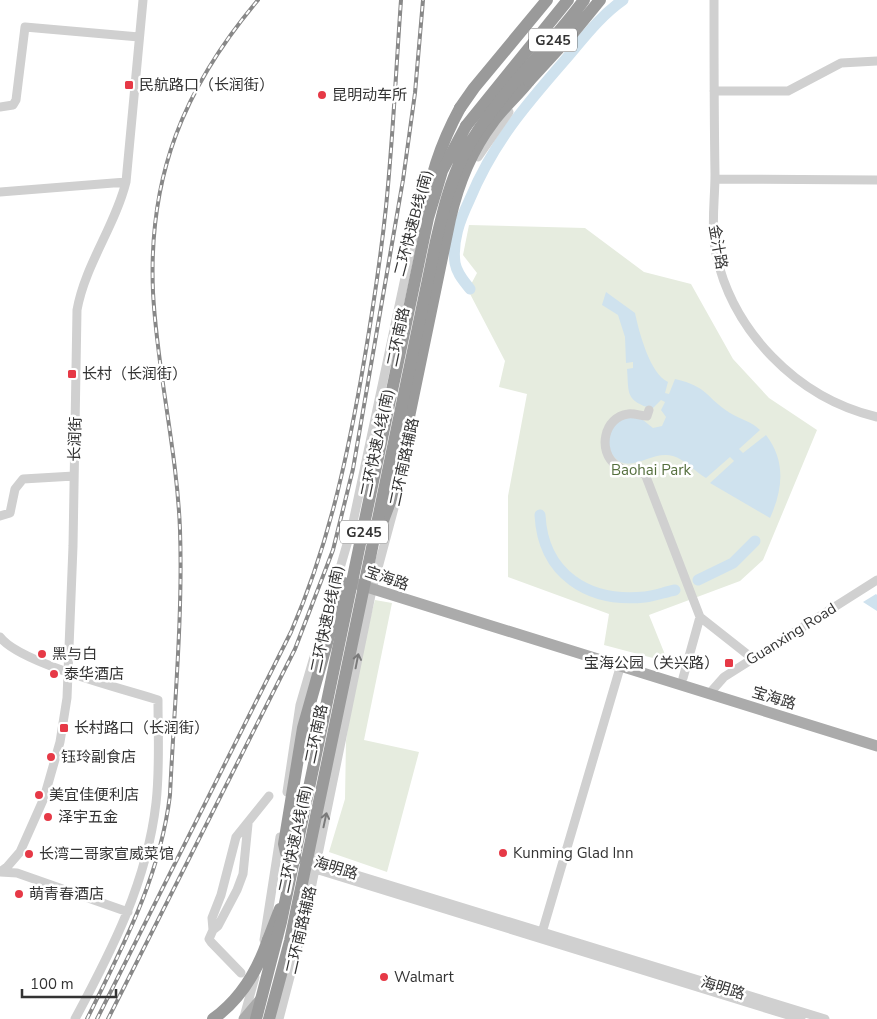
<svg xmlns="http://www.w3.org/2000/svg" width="877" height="1019" font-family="'Nunito Sans','Noto Sans SC',sans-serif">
<rect width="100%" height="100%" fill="#fff"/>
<path fill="#e6ecdf" d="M469,225L585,228L644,272L691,284L733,359L769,398L817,430L763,560L740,581L649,615L668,662L604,645L609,614L508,577V496L527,394L499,387L505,361L468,290L477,273L463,255Z
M375,600L392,603L364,740L419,752L387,872L329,852L345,799L346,741L357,668Z"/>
<path fill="#cfe2ee" d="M606,292L635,313C639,332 650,374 668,382L665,393L669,394L675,379C709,387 705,397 730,413C741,420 751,421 760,430L739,449L743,453L766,435C786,461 783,489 770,518L710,483L734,461L730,457L706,478C694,471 686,460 673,456C650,449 626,480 610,451C603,439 612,429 619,420L638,416L653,428L662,426L666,417L661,410L665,402L661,400L652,409C625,400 629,394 627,369L633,368V362L626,363L625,337L618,315L602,305Z
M876,594L877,595V611L863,602Z"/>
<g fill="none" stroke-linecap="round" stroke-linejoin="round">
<path stroke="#cfe2ee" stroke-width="11" d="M470,289C464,281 457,274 455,263C452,241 460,220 469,201C493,143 524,107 565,60C583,39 600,16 623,0
M540,515C543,574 588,603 645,597C655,596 665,592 675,590
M698,580L733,563L755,541"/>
<path stroke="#d0d0d0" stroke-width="9" d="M714,0C714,58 714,116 715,174C715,200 711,224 715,249C731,331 797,398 877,417
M714,91H788L841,63L877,61
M0,107L13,105L16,100L25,27L139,37
M478,157L509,112
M715,179L877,180
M0,192L126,182
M649,410L647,416C641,416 634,413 628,414C604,417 597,451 616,465C624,471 635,472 645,474L700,617
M0,516L10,513L15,489L23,479L74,476
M0,637C19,663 124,689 158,700C158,734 160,769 156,803C147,882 112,950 75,1019
M683,678L700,617L752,658
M709,694L724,677L877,580
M287,792L300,705L352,527L422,198
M311,861L825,1019
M309,867L801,1019
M0,872L7,867L20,852L44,798L60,742L67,698L73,546L77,310C85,265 115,226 126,182L143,0
M0,872L17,873L128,912
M213,930L218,926L237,890L243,874L248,824
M541,936L622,661
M264,940L280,837
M241,973L211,942L209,939L213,930L212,918L221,895L236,837L269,796
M244,1017L255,977
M279,1019L304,923L372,590L397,497"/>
<path stroke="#ababab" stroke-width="11" d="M357,584L877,746
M244,1019L260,1000"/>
<path stroke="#9a9a9a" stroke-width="12" d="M466,126L568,0
M425,216C429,177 441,143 460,108
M378,534L393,494L450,219C458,184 471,151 493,122C504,107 518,95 529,81
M296,859L286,853L284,844L303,728L332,625
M268,940L280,909"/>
<defs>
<path id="rail" d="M87,1019C123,946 160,877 170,795C174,708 183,616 180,530C177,450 157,371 153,292C148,175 184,88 258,0
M97,1019L291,632C327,549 345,468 361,379C371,322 380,264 386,207C393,138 396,69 401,0
M108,1019L295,649L333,550L353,469L403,180L415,93L423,0"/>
</defs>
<use href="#rail" stroke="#888" stroke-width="4"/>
<use href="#rail" stroke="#fff" stroke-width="2" stroke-dasharray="5.5" stroke-linecap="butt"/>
<path stroke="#9a9a9a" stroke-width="12" d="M529,81L573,33L600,0
M460,108L474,88L547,0
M332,625L344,583
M213,1019C241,999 257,972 268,940
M256,1019L281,922L428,218L442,171L466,126
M269,1019L290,941L436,241C443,211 450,181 464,154C494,97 546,52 584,0"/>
</g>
<defs><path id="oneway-shaft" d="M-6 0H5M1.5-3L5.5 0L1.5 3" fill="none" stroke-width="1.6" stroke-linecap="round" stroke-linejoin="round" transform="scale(1.25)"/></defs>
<g stroke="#7a7a7a">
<use href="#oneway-shaft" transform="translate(357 661) rotate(-79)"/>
<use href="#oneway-shaft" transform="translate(325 820) rotate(-78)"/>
</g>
<g fill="#e63946" stroke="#fff" stroke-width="2">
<rect x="124" y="80" width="10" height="10" rx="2.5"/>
<circle cx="322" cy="95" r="5"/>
<rect x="67" y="369" width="10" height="10" rx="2.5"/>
<circle cx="42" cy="654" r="5"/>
<rect x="724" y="658" width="10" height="10" rx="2.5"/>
<circle cx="54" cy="674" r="5"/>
<rect x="59" y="723" width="10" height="10" rx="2.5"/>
<circle cx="51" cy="757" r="5"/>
<circle cx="39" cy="795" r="5"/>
<circle cx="48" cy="817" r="5"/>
<circle cx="503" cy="853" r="5"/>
<circle cx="29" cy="854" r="5"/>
<circle cx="19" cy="894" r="5"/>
<circle cx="384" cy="977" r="5"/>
</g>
<g text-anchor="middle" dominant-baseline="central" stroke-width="5" stroke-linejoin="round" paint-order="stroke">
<g fill="#fff" stroke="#707070" stroke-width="1">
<rect x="529" y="28.5" width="48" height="23" rx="4"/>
<rect x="340" y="520.5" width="48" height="23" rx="4"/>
</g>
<g font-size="14" font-weight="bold" fill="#333">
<text x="553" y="40">G245</text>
<text x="364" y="532">G245</text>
</g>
<g font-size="15" fill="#333" stroke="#fff" text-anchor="start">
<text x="139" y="85">民航路口（长润街）</text>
<text x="332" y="95">昆明动车所</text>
<text x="82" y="374">长村（长润街）</text>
<text x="52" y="654">黑与白</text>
<text x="719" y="663" text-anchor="end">宝海公园（关兴路）</text>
<text x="64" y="674">泰华酒店</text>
<text x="74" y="728">长村路口（长润街）</text>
<text x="61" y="757">钰玲副食店</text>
<text x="49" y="795">美宜佳便利店</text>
<text x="58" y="817">泽宇五金</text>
<text x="513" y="853">Kunming Glad Inn</text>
<text x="39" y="854">长湾二哥家宣威菜馆</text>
<text x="29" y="894">萌青春酒店</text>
<text x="394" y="977">Walmart</text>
</g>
<g font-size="15" fill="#333" stroke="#fff">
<text transform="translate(413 223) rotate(-75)">二环快速B线(南)</text>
<text transform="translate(718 247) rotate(80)">金汁路</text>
<text transform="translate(398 337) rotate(-78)">二环南路</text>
<text transform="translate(75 439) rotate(-88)">长润街</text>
<text transform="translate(377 443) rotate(-78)">二环快速A线(南)</text>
<text transform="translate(404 462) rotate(-78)">二环南路辅路</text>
<text transform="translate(387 578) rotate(19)">宝海路</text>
<text transform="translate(327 619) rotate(-78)">二环快速B线(南)</text>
<text transform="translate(791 634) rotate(-32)">Guanxing Road</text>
<text transform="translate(774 698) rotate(17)">宝海路</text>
<text transform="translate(316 734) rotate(-78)">二环南路</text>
<text transform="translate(295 839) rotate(-78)">二环快速A线(南)</text>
<text transform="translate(336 868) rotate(17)">海明路</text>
<text transform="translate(301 930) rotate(-77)">二环南路辅路</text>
<text transform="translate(723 988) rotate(17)">海明路</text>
</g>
<g font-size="15" fill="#56703f" stroke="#fff">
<text x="651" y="470">Baohai Park</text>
</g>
</g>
<path d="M22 989v8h94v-8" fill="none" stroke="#333333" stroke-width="2.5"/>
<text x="30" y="989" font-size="15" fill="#333333" stroke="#ffffff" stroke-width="4" paint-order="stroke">100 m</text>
</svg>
